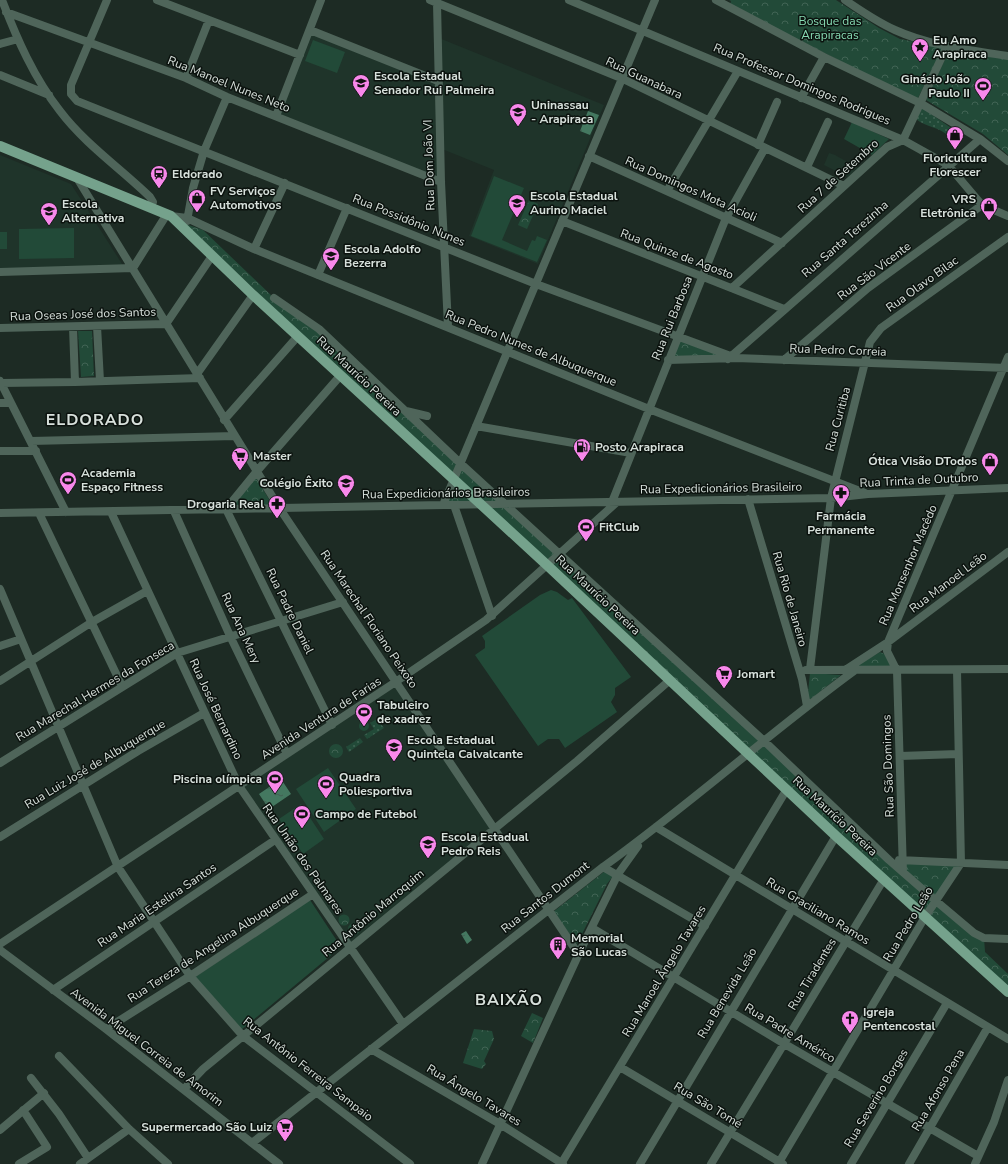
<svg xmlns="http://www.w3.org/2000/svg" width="1008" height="1164" font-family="'Nunito Sans',sans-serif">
<defs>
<pattern id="forest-crowns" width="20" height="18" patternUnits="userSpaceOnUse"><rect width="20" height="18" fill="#224a38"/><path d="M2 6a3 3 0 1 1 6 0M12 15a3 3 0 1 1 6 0" fill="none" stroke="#416454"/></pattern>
<pattern id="garden-dots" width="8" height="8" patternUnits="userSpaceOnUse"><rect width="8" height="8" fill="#224a38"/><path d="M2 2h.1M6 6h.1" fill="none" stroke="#416454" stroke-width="1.8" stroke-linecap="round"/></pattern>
<pattern id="water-ripples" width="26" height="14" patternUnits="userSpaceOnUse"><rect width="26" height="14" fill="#447860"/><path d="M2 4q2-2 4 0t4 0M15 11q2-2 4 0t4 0" fill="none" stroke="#426052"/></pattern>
</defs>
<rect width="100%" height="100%" fill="#1d2b24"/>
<path fill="#1f342a" d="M310,30L438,81L441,182L276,116Z
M439,38L604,105L538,264L469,236L494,170L442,149Z
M829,153L835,155L858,168L848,177L824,165Z
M0,155L71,184L124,267L0,269Z
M397,681L495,828L350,948L239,786Z"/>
<path fill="#224a38" d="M313,40L345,52L337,73L305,61Z
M852,122L889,139L872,155L844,139Z
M494,176L524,188L502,240L527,251L532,240L535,241L537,236L547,240L537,262L471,236Z
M74,228V258L19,259V229Z
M0,232H7V249H0Z
M551,590L557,592L568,600L572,598L631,677L615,688V695L611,702L617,712L565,748L559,739H548L538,746L475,655L485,648V641L482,636L540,595Z
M359 726a5 5 0 1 1 10 0a5 5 0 1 1-10 0Z
M328,768L356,809L324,832L296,789Z
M301,804L324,839L303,854L279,819Z
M310,900L341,947L240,1031L195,977Z"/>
<path fill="url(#forest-crowns)" d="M729,0H836L879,28L900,39L943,47L917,100L730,5L731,1Z
M949,51L1008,59V155L983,134L926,100Z
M529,200L538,204L527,229L518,225Z
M186,224L203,230L274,298L319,329L903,872V860L961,863L936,901L984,938L985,952L1008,974V992L481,505H443L453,480Z
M78,331H92L94,376L81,377Z
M677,337L730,357L668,360Z
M255,476L273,506L230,507Z
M880,652L885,654L892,668L849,670Z
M810,673L841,675L807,702Z
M329 751a7 7 0 1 1 14 0a7 7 0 1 1-14 0Z
M605,871L613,876L607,884L577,944L553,912Z
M338.5 920a5.5 5.5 0 1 1 11 0a5.5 5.5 0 1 1-11 0Z
M348 929a6 6 0 1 1 12 0a6 6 0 1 1-12 0Z
M532,1013L543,1018L533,1043L521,1036Z
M474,1029L492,1031L494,1039L484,1061L486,1064L482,1069L463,1063Z"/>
<path fill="url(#garden-dots)" d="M921,107L954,130L950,137C938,126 927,128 916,119Z
M377,719L384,728L367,739L364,735L374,729L370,723Z
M360,738L363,742L349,752L346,747Z"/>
<path fill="url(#water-ripples)" d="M588,111L599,115L590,135L580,131Z
M281,779L291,794L269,809L259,794Z
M466,931L472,940L467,944L461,934Z"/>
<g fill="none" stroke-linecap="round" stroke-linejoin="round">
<path stroke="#4f655a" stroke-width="8" d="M2,0C17,39 34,78 60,111C85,144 120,168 150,197L153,202L151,206
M107,0L71,85V94L77,101L536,284L736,358
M157,0L300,55
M430,0L621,78L844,186
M569,0L903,140L948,165L982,205L1008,216
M716,0L824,57L920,103L980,139L1008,161
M845,0C861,11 877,22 895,30C930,46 970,50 1008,56
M437,3L441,182L448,326
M6,12L186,78L227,97L441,182
M310,30L438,81
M0,44L18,39
M0,75L49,95
M186,78L209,20
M801,98L824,57
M276,116L321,0
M903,140L947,46
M758,145L777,102
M589,156L782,243
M807,167L828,122
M77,178L280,509L579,955
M667,191L738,71
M171,216L187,218L254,249L649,409L865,493
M187,221L193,188L204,151L227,97
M562,221L784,309
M254,249L285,183
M133,268L167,214
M0,272L133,268
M318,275L347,208
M732,288L887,147L903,140
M274,298L319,329L460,463L763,740L889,860L936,901L974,933L984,938L1008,939
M97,326L100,381
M73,327L75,382
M0,328L166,324L212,256
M728,359L980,139
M668,360L736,358L1007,368
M784,360L868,288L982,205
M197,374L253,295
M0,381L66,512
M1,383L75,382L200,378
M0,403H11
M406,411L427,416
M224,420L298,336
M476,426L631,453
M31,441L235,436
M0,451H36
M748,499L802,679L807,706
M612,502L726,218L765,148
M443,505L655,0
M454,505L492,616
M174,511L231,638L287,754
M111,512L239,786L403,1024
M0,513L831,498L868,494L1008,488
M39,513L122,686
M0,589L118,867L190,976L243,1036L410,1164
M0,646L21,639
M810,669L831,498L870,342L881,328L1008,237
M806,670L1008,669
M845,670L888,642L1008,552
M0,681L92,622L147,591
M332,725L226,509L257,471L340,376
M900,756L958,754
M0,763L177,653L343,602
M656,827L1008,1039
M0,837L138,751L204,713
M899,860L1008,865
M603,867L705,926
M903,872L897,671L887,651L888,642L1008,357
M592,928L783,1043L978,1156
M0,944L397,681L486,620L617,502
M0,950L106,1029L279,1164
M53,990L275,840
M106,1029L190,976L313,894
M371,1049L500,1124L563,1164
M59,1056L129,1129L168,1164
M620,1067L783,1164
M31,1078L59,1114L88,1158
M184,1089L203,1069L577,761L670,680
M0,1130L44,1093
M252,1143L603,867C689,805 768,734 854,671
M19,1164L47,1147L23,1110
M80,1164L129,1129
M482,1164L582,947L618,874L638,846
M561,1164L787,789
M640,1164L836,836
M711,1164L884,879
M778,1164L925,917L961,863L957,670
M851,1164L947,1003
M909,1164L988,1027
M975,1164L994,1122L1008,1080"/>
<path stroke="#75a28c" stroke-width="10" d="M0,146L171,216L253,295L548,566L836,836L1008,992"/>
</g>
<defs>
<symbol id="sight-pin" viewBox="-11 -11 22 30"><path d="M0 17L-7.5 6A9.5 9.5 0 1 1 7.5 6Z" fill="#f888eb" stroke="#0b120e"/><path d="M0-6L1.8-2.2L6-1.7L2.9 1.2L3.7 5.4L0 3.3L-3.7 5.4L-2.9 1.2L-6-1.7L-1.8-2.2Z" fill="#111"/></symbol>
<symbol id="school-pin" viewBox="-11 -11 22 30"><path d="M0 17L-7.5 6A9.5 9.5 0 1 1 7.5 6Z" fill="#f888eb" stroke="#0b120e"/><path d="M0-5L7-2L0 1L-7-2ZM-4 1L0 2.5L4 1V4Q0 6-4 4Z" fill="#111"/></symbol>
<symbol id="stadium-pin" viewBox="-11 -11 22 30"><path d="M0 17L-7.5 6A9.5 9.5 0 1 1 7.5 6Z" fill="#f888eb" stroke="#0b120e"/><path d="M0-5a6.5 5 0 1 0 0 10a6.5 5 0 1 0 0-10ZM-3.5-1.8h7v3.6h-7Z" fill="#111"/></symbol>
<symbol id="university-pin" viewBox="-11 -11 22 30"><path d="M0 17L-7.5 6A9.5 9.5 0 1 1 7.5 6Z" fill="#f888eb" stroke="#0b120e"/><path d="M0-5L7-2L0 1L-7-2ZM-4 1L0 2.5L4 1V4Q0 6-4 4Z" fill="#111"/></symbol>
<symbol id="shop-pin" viewBox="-11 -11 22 30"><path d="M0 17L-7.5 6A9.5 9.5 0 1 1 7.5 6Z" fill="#f888eb" stroke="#0b120e"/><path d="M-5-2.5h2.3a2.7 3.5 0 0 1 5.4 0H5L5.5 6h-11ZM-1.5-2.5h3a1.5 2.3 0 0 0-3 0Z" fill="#111"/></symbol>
<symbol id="station-pin" viewBox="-11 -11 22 30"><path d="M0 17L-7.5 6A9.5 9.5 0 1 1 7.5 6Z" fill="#f888eb" stroke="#0b120e"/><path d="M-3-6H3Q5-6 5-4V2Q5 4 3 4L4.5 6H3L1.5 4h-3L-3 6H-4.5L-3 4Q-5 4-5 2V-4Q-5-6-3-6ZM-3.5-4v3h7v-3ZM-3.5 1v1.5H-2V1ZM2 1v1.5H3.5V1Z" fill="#111"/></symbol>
<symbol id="fuel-pin" viewBox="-11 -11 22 30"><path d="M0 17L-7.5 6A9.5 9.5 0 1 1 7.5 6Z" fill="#f888eb" stroke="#0b120e"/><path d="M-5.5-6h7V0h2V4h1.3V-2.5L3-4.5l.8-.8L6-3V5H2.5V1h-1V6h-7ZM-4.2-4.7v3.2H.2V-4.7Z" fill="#111"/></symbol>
<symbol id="supermarket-pin" viewBox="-11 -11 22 30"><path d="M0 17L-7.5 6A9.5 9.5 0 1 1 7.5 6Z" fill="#f888eb" stroke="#0b120e"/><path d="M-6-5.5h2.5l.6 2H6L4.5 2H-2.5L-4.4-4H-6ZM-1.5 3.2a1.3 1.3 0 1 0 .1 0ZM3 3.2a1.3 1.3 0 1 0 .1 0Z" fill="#111"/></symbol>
<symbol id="pharmacy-pin" viewBox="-11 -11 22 30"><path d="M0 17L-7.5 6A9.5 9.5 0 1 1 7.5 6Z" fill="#f888eb" stroke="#0b120e"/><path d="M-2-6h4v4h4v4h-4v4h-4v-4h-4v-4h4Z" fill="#111"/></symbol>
<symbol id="building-pin" viewBox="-11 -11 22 30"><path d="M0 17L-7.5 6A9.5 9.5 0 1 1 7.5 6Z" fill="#f888eb" stroke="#0b120e"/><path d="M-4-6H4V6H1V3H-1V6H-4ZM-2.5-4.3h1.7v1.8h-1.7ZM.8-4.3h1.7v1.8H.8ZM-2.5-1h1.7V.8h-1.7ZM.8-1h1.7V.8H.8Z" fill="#111"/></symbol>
<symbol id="church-pin" viewBox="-11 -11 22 30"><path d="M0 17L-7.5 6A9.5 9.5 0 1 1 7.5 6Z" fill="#f888eb" stroke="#0b120e"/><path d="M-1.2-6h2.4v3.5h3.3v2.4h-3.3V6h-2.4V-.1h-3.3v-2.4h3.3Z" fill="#111"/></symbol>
</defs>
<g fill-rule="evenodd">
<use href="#sight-pin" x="910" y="37" width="20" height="27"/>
<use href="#school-pin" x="351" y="73" width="20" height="27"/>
<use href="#stadium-pin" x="973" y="76" width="20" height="27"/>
<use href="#university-pin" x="508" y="102" width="20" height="27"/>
<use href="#shop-pin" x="945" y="125" width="20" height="27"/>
<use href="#station-pin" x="149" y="164" width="20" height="27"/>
<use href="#shop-pin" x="187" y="188" width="20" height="27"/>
<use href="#school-pin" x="507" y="193" width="20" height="27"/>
<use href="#shop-pin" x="979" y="196" width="20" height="27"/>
<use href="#school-pin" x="39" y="201" width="20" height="27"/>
<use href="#school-pin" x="321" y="246" width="20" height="27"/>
<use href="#fuel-pin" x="572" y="437" width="20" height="27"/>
<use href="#supermarket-pin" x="230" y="446" width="20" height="27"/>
<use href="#shop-pin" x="980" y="451" width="20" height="27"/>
<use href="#stadium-pin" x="58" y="470" width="20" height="27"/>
<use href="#school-pin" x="336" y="473" width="20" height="27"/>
<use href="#pharmacy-pin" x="831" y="483" width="20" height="27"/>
<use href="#pharmacy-pin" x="267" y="494" width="20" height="27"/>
<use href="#stadium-pin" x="576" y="517" width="20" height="27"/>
<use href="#supermarket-pin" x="714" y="664" width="20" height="27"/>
<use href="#stadium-pin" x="354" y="702" width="20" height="27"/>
<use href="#school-pin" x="384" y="737" width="20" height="27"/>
<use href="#stadium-pin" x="265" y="769" width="20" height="27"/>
<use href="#stadium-pin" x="316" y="774" width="20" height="27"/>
<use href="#stadium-pin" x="292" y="804" width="20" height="27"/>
<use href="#school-pin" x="418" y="834" width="20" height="27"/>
<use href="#building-pin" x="548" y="935" width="20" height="27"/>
<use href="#church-pin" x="840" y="1009" width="20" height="27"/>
<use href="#supermarket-pin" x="275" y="1117" width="20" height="27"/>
</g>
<g text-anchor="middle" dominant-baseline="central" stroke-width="3" stroke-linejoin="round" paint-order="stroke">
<g font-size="12" fill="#87dab3" stroke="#0b120e">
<text x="830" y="21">Bosque das<tspan x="830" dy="14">Arapiracas</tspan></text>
</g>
<g font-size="12" font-weight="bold" fill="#d7e0db" stroke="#0b120e" text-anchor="start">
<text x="933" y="40">Eu Amo<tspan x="933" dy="14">Arapiraca</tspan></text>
<text x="374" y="76">Escola Estadual<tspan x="374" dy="14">Senador Rui Palmeira</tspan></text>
<text x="970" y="79" text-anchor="end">Ginásio João<tspan x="970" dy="14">Paulo II</tspan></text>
<text x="531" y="105">Uninassau<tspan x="531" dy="14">- Arapiraca</tspan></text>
<text x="955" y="158" text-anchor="middle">Floricultura<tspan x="955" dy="14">Florescer</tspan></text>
<text x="172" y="174">Eldorado</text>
<text x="210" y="191">FV Serviços<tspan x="210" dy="14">Automotivos</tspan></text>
<text x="530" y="196">Escola Estadual<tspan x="530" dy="14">Aurino Maciel</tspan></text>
<text x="976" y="199" text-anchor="end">VRS<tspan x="976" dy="14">Eletrônica</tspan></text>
<text x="62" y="204">Escola<tspan x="62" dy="14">Alternativa</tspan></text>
<text x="344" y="249">Escola Adolfo<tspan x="344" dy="14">Bezerra</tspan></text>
<text x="595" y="447">Posto Arapiraca</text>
<text x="253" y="456">Master</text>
<text x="977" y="461" text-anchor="end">Ótica Visão DTodos</text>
<text x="81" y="473">Academia<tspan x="81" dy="14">Espaço Fitness</tspan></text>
<text x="333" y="483" text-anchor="end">Colégio Êxito</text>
<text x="264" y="504" text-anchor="end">Drogaria Real</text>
<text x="841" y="516" text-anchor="middle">Farmácia<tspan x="841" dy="14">Permanente</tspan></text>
<text x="599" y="527">FitClub</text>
<text x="737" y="674">Jomart</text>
<text x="377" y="705">Tabuleiro<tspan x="377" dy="14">de xadrez</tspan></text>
<text x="407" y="740">Escola Estadual<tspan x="407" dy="14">Quintela Calvalcante</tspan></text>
<text x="339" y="777">Quadra<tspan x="339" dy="14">Poliesportiva</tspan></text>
<text x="262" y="779" text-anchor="end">Piscina olímpica</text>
<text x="315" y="814">Campo de Futebol</text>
<text x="441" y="837">Escola Estadual<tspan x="441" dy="14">Pedro Reis</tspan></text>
<text x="571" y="938">Memorial<tspan x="571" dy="14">São Lucas</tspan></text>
<text x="863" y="1012">Igreja<tspan x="863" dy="14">Pentencostal</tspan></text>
<text x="272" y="1127" text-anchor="end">Supermercado São Luiz</text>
</g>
<g font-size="12" fill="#d7e0db" stroke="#0b120e">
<text transform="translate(644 78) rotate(25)">Rua Guanabara</text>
<text transform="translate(229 84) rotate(22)">Rua Manoel Nunes Neto</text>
<text transform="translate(802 84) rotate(23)">Rua Professor Domingos Rodrigues</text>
<text transform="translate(429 165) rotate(-92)">Rua Dom João VI</text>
<text transform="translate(838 176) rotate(-42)">Rua 7 de Setembro</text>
<text transform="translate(691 189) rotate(24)">Rua Domingos Mota Acioli</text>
<text transform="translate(409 220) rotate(22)">Rua Possidônio Nunes</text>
<text transform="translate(845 239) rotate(-41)">Rua Santa Terezinha</text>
<text transform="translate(677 254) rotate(21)">Rua Quinze de Agosto</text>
<text transform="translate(874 271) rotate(-37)">Rua São Vicente</text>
<text transform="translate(922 284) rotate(-36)">Rua Olavo Bilac</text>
<text transform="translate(83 314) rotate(-2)">Rua Oseas José dos Santos</text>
<text transform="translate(672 318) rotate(-68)">Rua Rui Barbosa</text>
<text transform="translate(531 348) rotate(22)">Rua Pedro Nunes de Albuquerque</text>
<text transform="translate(838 350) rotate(2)">Rua Pedro Correia</text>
<text transform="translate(359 376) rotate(43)">Rua Maurício Pereira</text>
<text transform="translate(838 419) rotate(-75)">Rua Curitiba</text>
<text transform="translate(919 480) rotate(-3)">Rua Trinta de Outubro</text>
<text transform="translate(721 488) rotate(-1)">Rua Expedicionários Brasileiro</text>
<text transform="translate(446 493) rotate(-1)">Rua Expedicionários Brasileiros</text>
<text transform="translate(908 565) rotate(-67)">Rua Monsenhor Macêdo</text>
<text transform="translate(948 582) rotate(-37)">Rua Manoel Leão</text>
<text transform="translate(598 595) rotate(43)">Rua Maurício Pereira</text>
<text transform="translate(790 599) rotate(74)">Rua Rio de Janeiro</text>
<text transform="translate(290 611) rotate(64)">Rua Padre Daniel</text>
<text transform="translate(369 619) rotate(56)">Rua Marechal Floriano Peixoto</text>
<text transform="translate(241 628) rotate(65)">Rua Ana Mery</text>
<text transform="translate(95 691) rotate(-31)">Rua Marechal Hermes da Fonseca</text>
<text transform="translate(216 709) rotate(65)">Rua José Bernardino</text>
<text transform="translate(321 718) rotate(-33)">Avenida Ventura de Farias</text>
<text transform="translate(95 764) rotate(-31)">Rua Luiz José de Albuquerque</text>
<text transform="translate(888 766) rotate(-92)">Rua São Domingos</text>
<text transform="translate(835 816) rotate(43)">Rua Maurício Pereira</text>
<text transform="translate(303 859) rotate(55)">Rua União dos Palmares</text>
<text transform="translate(545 897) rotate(-38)">Rua Santos Dumont</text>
<text transform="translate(157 905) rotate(-34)">Rua Maria Estelina Santos</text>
<text transform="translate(818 911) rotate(31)">Rua Graciliano Ramos</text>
<text transform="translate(373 913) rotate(-40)">Rua Antônio Marroquim</text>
<text transform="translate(908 924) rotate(-59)">Rua Pedro Leão</text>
<text transform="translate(213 945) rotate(-33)">Rua Tereza de Angelina Albuquerque</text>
<text transform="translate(664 971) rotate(-59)">Rua Manoel Ângelo Tavares</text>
<text transform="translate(812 974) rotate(-59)">Rua Tiradentes</text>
<text transform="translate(727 993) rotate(-59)">Rua Benevida Leão</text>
<text transform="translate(790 1033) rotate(31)">Rua Padre Américo</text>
<text transform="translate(147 1047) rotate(37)">Avenida Miguel Correia de Amorim</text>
<text transform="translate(308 1069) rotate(38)">Rua Antônio Ferreira Sampaio</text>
<text transform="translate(938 1090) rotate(-60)">Rua Afonso Pena</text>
<text transform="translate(474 1095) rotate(31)">Rua Ângelo Tavares</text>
<text transform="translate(876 1098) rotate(-59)">Rua Severino Borges</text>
<text transform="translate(708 1105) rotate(31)">Rua São Tomé</text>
</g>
<g font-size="16" font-weight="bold" letter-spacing="1" fill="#d7e0db" stroke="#0b120e">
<text x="95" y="420">ELDORADO</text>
<text x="509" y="1000">BAIXÃO</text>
</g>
</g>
</svg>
